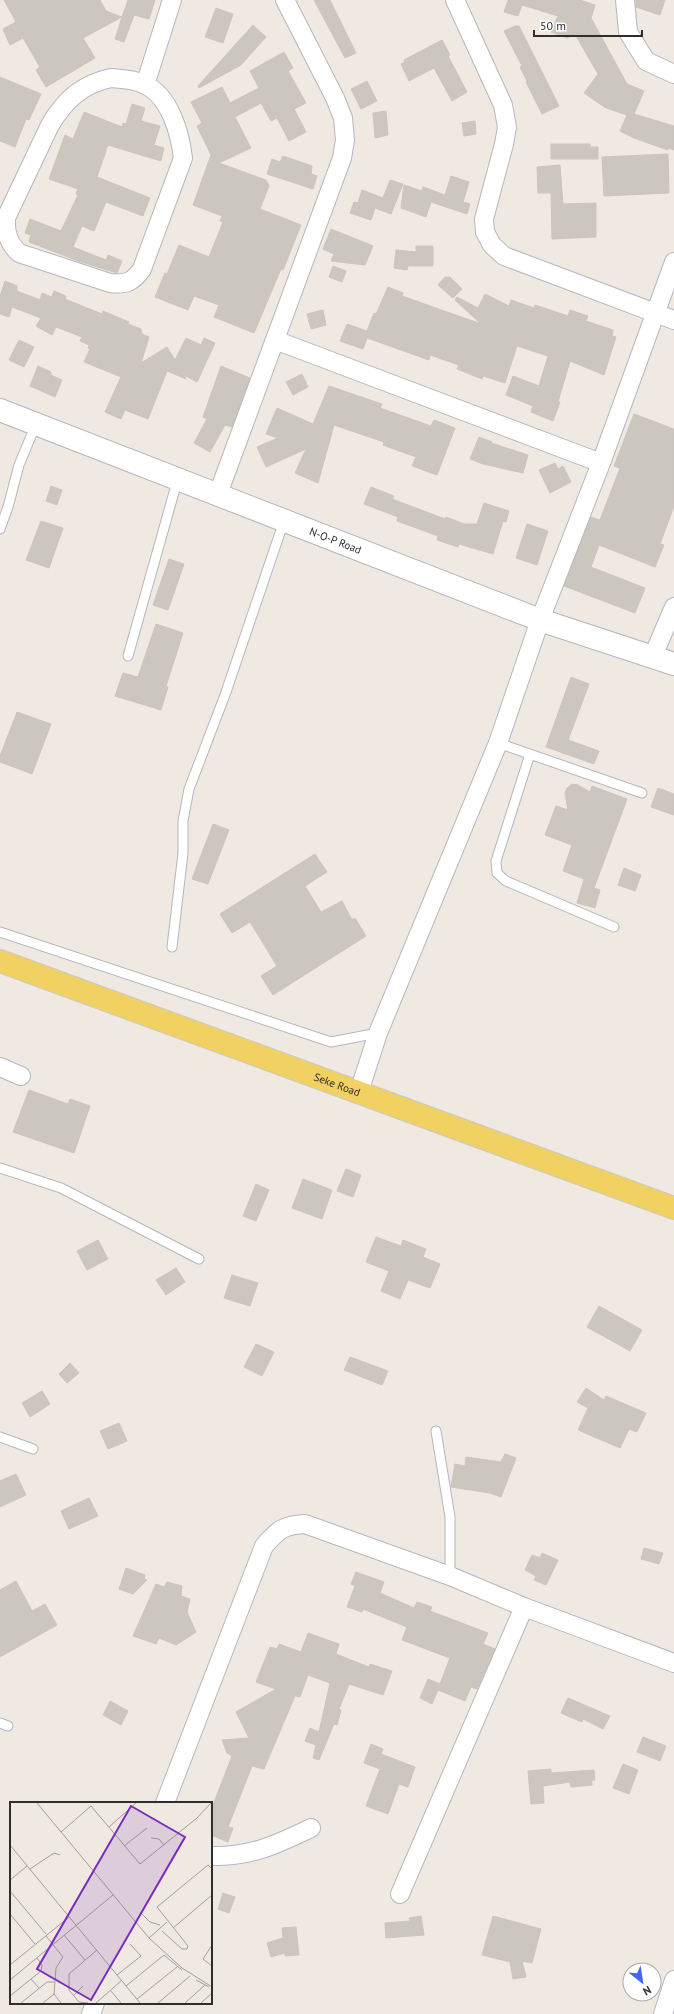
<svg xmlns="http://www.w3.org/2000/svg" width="674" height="2014" font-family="'PT Sans',sans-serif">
<rect width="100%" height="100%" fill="#efe9e1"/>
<path fill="#cbc7bf" stroke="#cbc5ba" d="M4,0H100L106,11L122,17L128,0H155L149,19L134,15L124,42L115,39L122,17L83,38L95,58L46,87L36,70L40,67L23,38L10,45L3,29L16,22Z
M314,0H330L356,53L345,58Z
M508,0H580L595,5L591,18L627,84L644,91L634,114L674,126V150L668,148V150L634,138L620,131L627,115L606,108L584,93L598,74L575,34L567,38L551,32L558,16L522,5L518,16L504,12Z
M636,0H665L660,15L636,7Z
M216,8L233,14L223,43L205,37Z
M253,25L266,37L241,65L199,88L198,86Z
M515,26H519L559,106L542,114L526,82L527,81L520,67L522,66L504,31Z
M442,40L450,55L448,56L467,92L452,101L434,68L409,81L401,64L405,62L404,60Z
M284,52L293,68L288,71L306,103L294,109L306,132L289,141L277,118L271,121L261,103L235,117L251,148L219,163L266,180L269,186L260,209L301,225L283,270L281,269L254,333L214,317L219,305L194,296L188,310L155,297L165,273L167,274L179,245L209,257L223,222L220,221L222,216L193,205L211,155L197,126L202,123L191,102L222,87L230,103L259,88L250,71Z
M0,77L41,94L29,120L26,119L15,147L0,141Z
M367,81L377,101L361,109L351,89Z
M132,104L145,108L141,121L160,126L154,145L164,148L161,161L108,145L97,177L150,198L143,216L106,202L94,231L82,226L73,247L106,260L108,255L122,261L117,273L78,261L29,242L31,235L25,233L30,219L61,231L78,195L76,194L78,189L49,179L65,135L73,139L84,112L122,127L123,123L126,124Z
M386,111L388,135L375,138L373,113Z
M475,121L476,134L464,136L462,123Z
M551,144H590V147H598V159H551Z
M668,154L669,193L604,196L602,157Z
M283,156L312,166L311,174L317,176L313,189L267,174L272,159L280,162Z
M560,165L563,204L596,203V237L552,239L551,193H538L537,167Z
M451,176L469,182L463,202L470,204L467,214L431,202L426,217L401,208L404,185L422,191L423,187L445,195Z
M390,180L403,184L391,214L375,208L371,220L350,213L354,202L358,203L362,190L383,198Z
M331,229L373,246L365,265L331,261L334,254L323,249Z
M416,246H433V266H408L407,270L394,268L396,250L416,252Z
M333,266L346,271L342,282L329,277Z
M445,277H450L462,289L453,298L438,285Z
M5,281L17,286V291L40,300L42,293L52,297L54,291L66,296L65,299L102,314L103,311L129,322L128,324L141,329L142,334L149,337L141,363L167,347L175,360L186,338L201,345L204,338L215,343L197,382L184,375L186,379L167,371L148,419L125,410L121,419L105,412L121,377L84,362L90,349L88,348L89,345L80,341L82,337L56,327L52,335L36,326L41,318L12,307L9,317L0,314V296Z
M388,287L403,293L402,296L481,324L455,300L457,297L478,308L485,294L509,306L511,300L534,308L535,305L568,316L570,310L588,316L586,321L613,330L612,336L616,337L604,375L570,361L558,402H560L553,421L531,412L533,406L506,395L513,376L539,386L548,356L517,346L505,383L483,376L482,379L457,369L459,365L430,355L429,360L367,338L363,349L340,341L347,324L367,331L374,313L376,314Z
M323,310L326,325L311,329L307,314Z
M19,340L34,347L24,367L9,360Z
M38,366L51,372V375L62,380L55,397L30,386Z
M221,366L250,378L232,427L225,425L210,452L194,443L207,419L203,417Z
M302,374L308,387L293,395L286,382Z
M329,386L382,404L380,408L431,426L434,420L455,428L437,475L412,466L416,457L383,445L384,442L334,425L318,483L295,473L306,449L266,467L257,447L278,438L266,434L277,408L313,424Z
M634,414L674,429V506L660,544L664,545L655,567L599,545L591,567L645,588L635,613L564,586L591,517L600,520L620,468L614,466Z
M479,437L492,442L491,443L528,455L523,473L483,464L470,459Z
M555,463L558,469L563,466L571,482L550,493L539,470Z
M51,486L62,490L57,505L46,501Z
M371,487L394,496L392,499L445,519L446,517L464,524H477L484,503L509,511L506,522L503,521L493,554L459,544L458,547L437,540L438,536L397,521L398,517L364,504Z
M41,521L63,528L49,568L26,560Z
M527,524L548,531L537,565L516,558Z
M169,559L184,564L168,610L153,605Z
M156,624L183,633L166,686L168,687L161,710L115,696L123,673L138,677Z
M571,677L589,684L568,740L599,751L594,764L546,747Z
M17,712L51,724L32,774L0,762V756Z
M572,784L578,785L590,792L592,786L627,799L594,888L600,890L595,908L577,903L584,879L563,871L572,845L545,835L556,806L568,810L565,793L567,788Z
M658,788L674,794V815L651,807Z
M213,824L229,830L208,884L192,879Z
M315,854L327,872L305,886L321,912L342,901L352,920L355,918L366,936L273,995L261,976L277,966L250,922L232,933L220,914Z
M624,868L641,875L635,891L618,885Z
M29,1090L68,1104L70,1099L90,1106L74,1153L13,1132Z
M346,1169L361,1175L353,1197L337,1191Z
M303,1179L332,1190L322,1219L292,1208Z
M256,1184L269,1190L256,1221L243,1216Z
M376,1237L401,1246L403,1240L426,1249L423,1257L440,1264L430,1288L408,1280L400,1299L381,1291L389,1271L366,1262Z
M98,1240L108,1259L87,1270L77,1251Z
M176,1268L185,1282L166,1295L156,1280Z
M232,1275L258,1283L250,1306L224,1298Z
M599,1306L642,1330L630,1351L587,1327Z
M256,1344L274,1352L262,1376L244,1367Z
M350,1357L388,1371L382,1385L344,1370Z
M70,1363L79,1373L67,1383L59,1374Z
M586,1388L604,1400L606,1396L646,1413L637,1432L629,1429L620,1448L578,1430L588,1408L577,1402Z
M42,1391L50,1404L30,1417L22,1403Z
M119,1423L127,1441L108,1449L100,1431Z
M505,1454L516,1458L501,1497L490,1493L451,1487L455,1464L465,1466L466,1457L501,1462Z
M16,1474L26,1495L0,1507V1481Z
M89,1498L98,1516L69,1529L61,1511Z
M644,1548L663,1553L659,1564L641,1559Z
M542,1553L558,1560L546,1585L534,1580L536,1576L525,1570L532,1555L540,1558Z
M126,1568L145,1575L144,1579L147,1580L133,1594L119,1589Z
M356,1572L384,1582L380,1593L414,1608L417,1602L432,1607L430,1611L488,1633L483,1644L495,1649L477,1689L471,1687L465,1701L438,1690L432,1704L420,1698L428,1679L440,1684L450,1658L402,1640L407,1627L363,1609L362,1612L347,1607L355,1586L351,1584Z
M16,1581L32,1611L45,1604L57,1625L0,1657V1590Z
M167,1582L182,1586L181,1596L190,1599L187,1612L196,1632L176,1645L159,1638L156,1644L133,1636L156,1584L164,1587Z
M308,1633L339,1644L336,1654L369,1667L370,1664L392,1671L383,1695L349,1684L339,1709L341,1710L337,1725L334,1724L319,1760L313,1758L316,1745L305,1741L310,1728L319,1732L330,1683L308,1675L300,1697L295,1696L264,1769L252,1766L228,1827L233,1828L228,1842L211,1835V1810L232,1756L227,1753L222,1740L249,1738L236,1712L276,1689L256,1682L270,1647L277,1649L279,1644L301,1652Z
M568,1698L610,1716L603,1729L583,1719L582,1722L561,1713Z
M110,1701L128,1711L121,1725L103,1715Z
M643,1737L666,1746L660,1761L637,1752Z
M371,1744L383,1749L381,1754L415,1767L408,1787L399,1784L388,1814L366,1806L380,1769L364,1763Z
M623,1764L638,1770L629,1794L613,1788Z
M551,1769V1773L594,1770L595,1780H592V1785L571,1787L570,1782L543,1786L544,1803L531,1804L528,1771Z
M223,1893L235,1897L229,1913L218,1909Z
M421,1916L424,1935L386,1938L385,1923L410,1921L409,1918Z
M493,1916L541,1929L532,1963L522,1961L526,1977L513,1979L510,1962L482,1955Z
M296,1927L299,1955L285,1956V1953L271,1957L267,1943L283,1938L282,1928Z"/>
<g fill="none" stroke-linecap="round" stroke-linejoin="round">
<defs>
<path id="service" d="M0,529L8,507L19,465L36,424
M128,656L178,478
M498,743L642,793
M530,754L496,861L497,873L506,881L614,927
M0,932L331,1042L378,1033
M172,947L183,853V821L189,789L225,695L284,521
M0,1168L61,1188L199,1259
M436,1431L450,1517V1576
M0,1437L33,1449
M0,1723L8,1726"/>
<path id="minor" d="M455,0L503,105L507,127L504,144L484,219L485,232L492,245L504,256L674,320
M625,0L628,32L646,61L674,74
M111,78C122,79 133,79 144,84C170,96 180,133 183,158L142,269C133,282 126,285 110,283L19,253C9,243 5,234 6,218L50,125C65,100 82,84 111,78Z
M145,85L172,0
M275,340L601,463
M218,494L342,158L345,140L343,118L335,98L285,0
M653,656L674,607
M0,1067L21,1076
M359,1092L378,1033L498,743L540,620L601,463L674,262
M165,1803L264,1546C278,1530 283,1525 305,1524L450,1576L524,1607L674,1663
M211,1856C250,1857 276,1845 311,1828
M400,1894L524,1607
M91,2014L95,2003
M663,2014L674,1980"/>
<g id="tertiary">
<path id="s1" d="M0,410L540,620L674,664"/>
</g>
<g id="primary">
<path id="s2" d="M0,961L674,1208"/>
</g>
</defs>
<use href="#service" stroke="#b4b7c1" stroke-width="11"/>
<use href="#minor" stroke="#b4b7c1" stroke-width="20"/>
<use href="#tertiary" stroke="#b4b7c1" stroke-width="24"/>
<use href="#primary" stroke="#c9c9c9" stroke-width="24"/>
<use href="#service" stroke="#fff" stroke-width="9"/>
<use href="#minor" stroke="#fff" stroke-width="18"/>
<use href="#tertiary" stroke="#fff" stroke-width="22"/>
<use href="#primary" stroke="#f2d163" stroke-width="22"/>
</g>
<g text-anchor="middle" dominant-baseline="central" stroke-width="3" stroke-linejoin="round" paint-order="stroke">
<g font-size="11" fill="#2e2e2e" stroke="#fff">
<text stroke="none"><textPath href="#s1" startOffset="360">N-O-P Road</textPath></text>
<text stroke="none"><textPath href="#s2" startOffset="359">Seke Road</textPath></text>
</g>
</g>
<g transform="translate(10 1802)">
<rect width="202" height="202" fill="#efe9e1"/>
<path fill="none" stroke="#a29e99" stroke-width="1" d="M27,1L139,136L172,166L202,185M99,25L126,1M51,30L81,4L130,62L187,16L201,1M141,36L149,37L154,43M0,43L130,201M114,44L137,26M20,67L44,51L50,53M0,78L17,64M0,89L36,132M130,110L140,120L150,123M0,112L25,142M163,126L202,93M152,129L172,147H177L178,144L147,105L198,63L202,67M54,133L75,158M36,134L53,155L46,166L44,192L51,201M139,136L157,120M202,143L193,157L202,164M0,163L59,115M107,173L131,154L120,142M21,177L29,186M0,178L103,93M186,178L199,185M116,184L154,153L172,168M101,189L111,201M64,193L73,184M0,194L31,169L32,163L27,156M127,197L167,165M11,201L37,180H44M33,201L44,192M78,201L69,200L59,188V172L87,148M86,201L111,179M148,201L180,174M175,201L195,183M191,201L202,191"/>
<path fill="#7b2cbf" fill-opacity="0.15" stroke="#7b2cbf" stroke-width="2" d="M121,4L175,35L81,198L27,167Z"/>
<rect width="202" height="202" fill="none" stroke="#2e2e2e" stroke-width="2"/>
</g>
<g transform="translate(642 1982) rotate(150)"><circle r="19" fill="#ffffff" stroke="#ababab"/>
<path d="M0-3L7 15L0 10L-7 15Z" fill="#4264fb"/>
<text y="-6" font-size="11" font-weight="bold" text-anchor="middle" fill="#2e2e2e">N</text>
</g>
<path d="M534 30v6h108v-6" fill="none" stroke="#2e2e2e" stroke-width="2"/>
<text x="540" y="30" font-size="12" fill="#2e2e2e" stroke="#ffffff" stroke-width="3" paint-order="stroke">50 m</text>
</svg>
